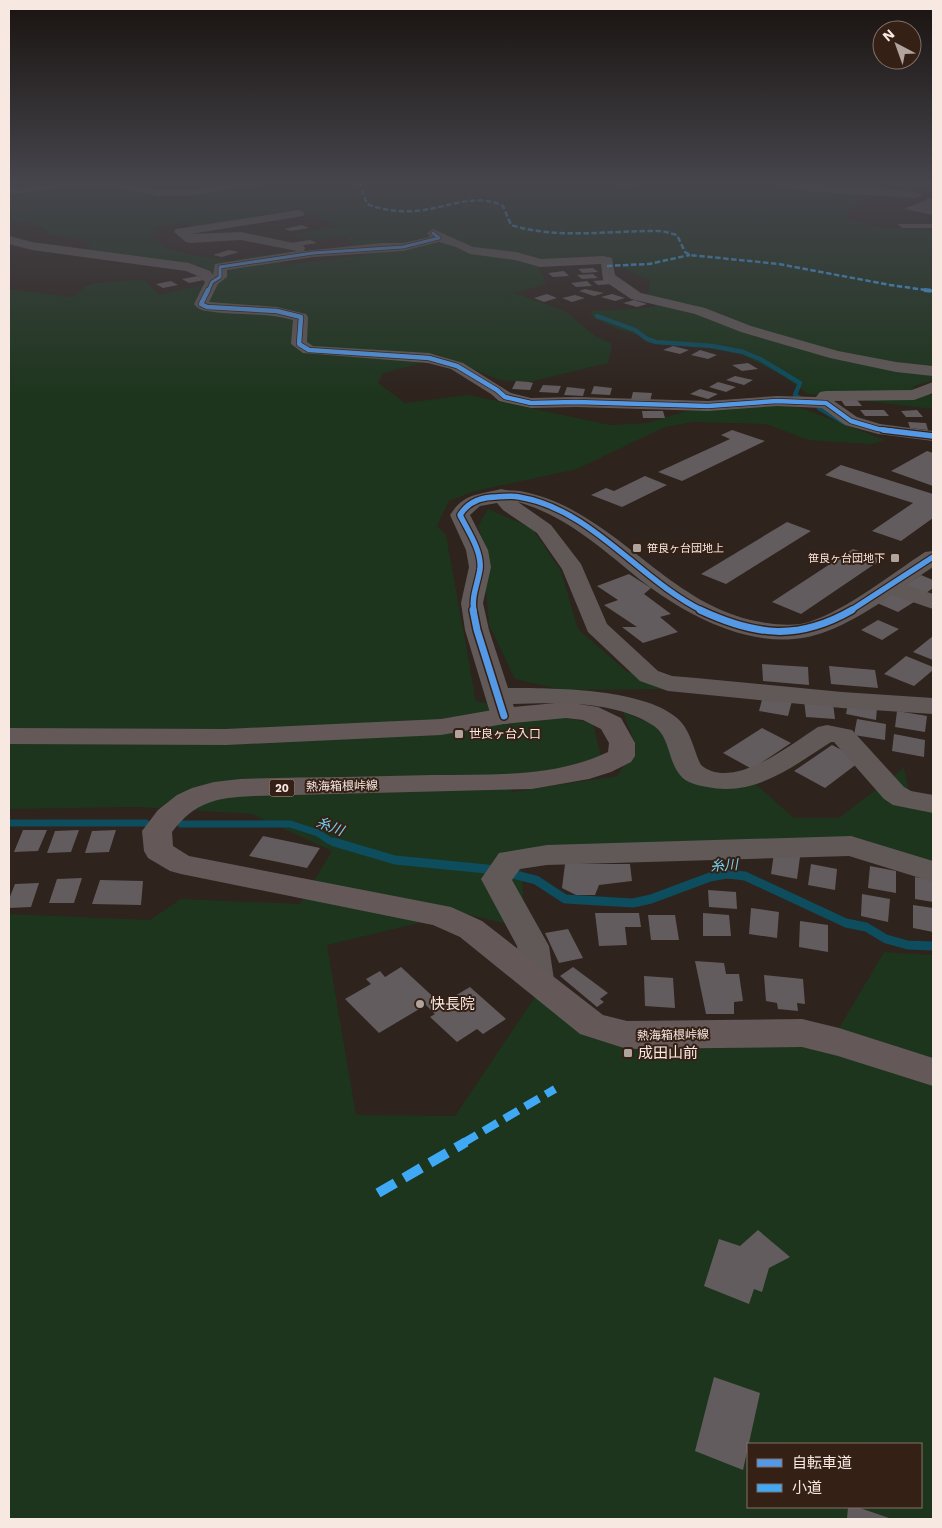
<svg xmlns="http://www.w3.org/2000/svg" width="942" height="1528" font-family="'Work Sans','Noto Sans JP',sans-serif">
<rect width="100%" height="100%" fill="#2e231d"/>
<path fill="#1d351d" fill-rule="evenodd" d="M66,182H933V191H899L866,199L847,211L848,219L878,227L933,231V380L912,387L933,396V409L808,394L783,376L741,354L649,338L620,330L591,317L592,311L647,308L657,306L648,293L650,280C632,274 624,267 609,259C594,252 559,259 543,261L539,267L546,284L514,293L565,311L595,336L612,344L608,363L529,382L500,380L436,354L418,364L383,373L378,383L405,403L469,395L610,425L647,423L687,411L764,405H793L885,440L871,444L808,440L766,424L694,422L665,427L577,469L475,491L449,501L437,526L446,535L476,701L593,723L601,757L511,788L512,792L617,776L636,747L623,712L657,726L708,787L751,780L794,818H839L904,768L912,806L933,810V871L879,860L779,844L521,856L525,928L461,913L327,945L356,1115L455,1116L551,973L584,1036L832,1040L884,952L933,955V1519H9V914L150,920L181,899L300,904L332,851L251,814L137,807L9,809V289L71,297C80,294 81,289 87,286C98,281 132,280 144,280L160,295L220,281L201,266L91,251L86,245L92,241L50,234L43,227L9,219V194ZM303,212L339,226L296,234L294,236L318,240L345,236L364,255L285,265L265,254L229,261L191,255L170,249L148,237L157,232L154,226L185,223L197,227ZM748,1444H921V1507H748Z
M488,509L532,528L561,571L578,629L626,671L673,689L563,690L515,679L489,625L482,541L478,526Z"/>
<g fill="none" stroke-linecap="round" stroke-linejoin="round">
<path stroke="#0d4d5e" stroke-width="4.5" d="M597,316L635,330L647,339L656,342L712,346L743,352L760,359L800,383L795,395L801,399
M819,408L843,422"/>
<path stroke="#0d4d5e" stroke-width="7" d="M9,823H146
M181,824H290L318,833L330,841L338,843"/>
<path stroke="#0d4d5e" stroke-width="9" d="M334,842L395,860L497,870
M512,874L536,880L565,899L633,903L651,899L710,877L727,874L745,876L846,923L866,927L886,939L908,945L933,946"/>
</g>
<path fill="#635c5e" d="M931,198L933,199V215L904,209Z
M898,224H933V228H902Z
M302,225L309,228L291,231L284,229Z
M310,240L317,243L298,246L291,243Z
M229,250L239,252L222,257L213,255Z
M593,268L598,272L583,273L578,269Z
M564,271L569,276L553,277L548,273Z
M593,274L598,278L582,279L577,275Z
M198,276L204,280L189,283L182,279Z
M607,280L612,284L598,285L593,281Z
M171,281L178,285L163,288L156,284Z
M587,281L592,286L576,287L571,283Z
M585,289L604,293L594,296L579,291Z
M547,294L557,298L544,302L534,298Z
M612,294L625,298L615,301L601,297Z
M575,295L585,298L572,302L562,298Z
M634,300L647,304L637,307L623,303Z
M673,346L689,350L680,354L663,350Z
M700,350L717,355L708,359L691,355Z
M748,363L758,369L742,371L732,365Z
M735,376L753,380L744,385L726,380Z
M516,381L529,382L533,383L530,390L512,389Z
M718,382L736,387L726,392L709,387Z
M543,385L561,386L558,393L539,392Z
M594,386L612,388L610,395L591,394Z
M567,387L585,389L583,396L564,395Z
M700,389L718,394L708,399L690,394Z
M633,392L652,393L650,401L631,400Z
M841,400H857L862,406H845Z
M860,410H884L889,416H865Z
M917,410L923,417H906L901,411Z
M642,411H663L665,418H643Z
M908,422L926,423L928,430L910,428Z
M732,430L765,441L682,481L658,472L730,439L721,435Z
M927,451L933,453V486L891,471Z
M841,465L933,494V518L901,541L872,531L913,503L825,475Z
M645,476L667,485L622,507L591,495L606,488L614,491Z
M787,522L811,531L726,584L701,574Z
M853,549L882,559L801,614L772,602Z
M629,574L651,588L644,594L671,614L660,617L678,632L643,643L622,627H637L604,605L618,600L597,586Z
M921,575L933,580V588L926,593L905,585Z
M894,593L914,602L898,612L877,603Z
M878,620L899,629L882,640L861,630Z
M933,636V660L913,652Z
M906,656L933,667V670L914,686L884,674Z
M762,664L808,667L809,685L763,681Z
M829,666L875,670L878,688L831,684Z
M763,696L792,701L788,716L759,711Z
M804,700L833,703L835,719L806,717Z
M848,703L877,708L876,720L846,714Z
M897,711L927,716L925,732L895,727Z
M857,719L886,724L885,740L854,735Z
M762,728L791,743L752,769L723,753Z
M894,734L925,740L924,757L892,751Z
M832,745L862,760L825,788L794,771Z
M23,830H47L38,851L14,852Z
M79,830L71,852L47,853L55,831Z
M116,830L109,852L85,853L92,831Z
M263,836L320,848L307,868L249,856Z
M774,853L800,857L797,879L771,874Z
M565,864H630L632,881L599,885L595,895H576L562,888Z
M811,864L837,869L835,890L808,885Z
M870,866L896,871V893L868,888Z
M915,877L933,880V902L915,899Z
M82,878L74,903H49L57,879Z
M100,880L143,881L141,905L92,904Z
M39,883L31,907L9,908V899L15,884Z
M708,890L736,892L737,909L709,907Z
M862,894L890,899L888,922L861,916Z
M913,905L933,908V932L913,928Z
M751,908L779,912L777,938L749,934Z
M595,913H639L641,927H625L627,945L599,946Z
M703,913L729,915L731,936H703Z
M648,915H675L679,940H651Z
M800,921L828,925V952L799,947Z
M568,929L583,958L559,963L545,933Z
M695,961L724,963L726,974H739L743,1001L734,1002V1014H706Z
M401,967L441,1004L470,987L506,1019L483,1034L477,1029L457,1042L430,1017L435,1014L426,1005L379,1033L345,999L371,984L366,979L380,971L385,977Z
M573,967L608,993L600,999L604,1002L597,1007L560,976Z
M764,975L803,979L805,1004L797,1003L798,1011L778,1009L777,1003L766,1001Z
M644,976L673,978L675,1008L645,1006Z
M758,1230L790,1257L769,1268L762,1292L754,1289L749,1304L704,1286L719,1239L740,1246Z
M714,1377L760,1393L743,1470L695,1451Z
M848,1507H857L892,1519H847Z"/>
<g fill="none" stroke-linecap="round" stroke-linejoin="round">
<path fill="#615958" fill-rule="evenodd" d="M66,182H117L160,190H189L238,182H262L257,185L189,196H160L116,188L86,186L9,194V188Z
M612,182H639C633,187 617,187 612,182Z
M771,182L881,188L920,193L922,195L916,198C893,195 781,194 771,182Z
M299,210L303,212L305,214L303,216L191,234L241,232L303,245L305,248L304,251L382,243H403L430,237L427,233L433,229L473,247L516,252L541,259L603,256L612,258L615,275L641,293L705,308L751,326L838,351L896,362L933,366V376L896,372L830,358L741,332L695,314L631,299L603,280L601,264L540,267L515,260L470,254L456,247L439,242L403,251L313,257L227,270V277L218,284L209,302L277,307L306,314L308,317L307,342L313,346L429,353L463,363L511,393L531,398L576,397L708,401L777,396L816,397L820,392L826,391L912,390L933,382V393L914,400L834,401L857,417L880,424L933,431V441L878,434L845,425L822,408L777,406L708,411L576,407L531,408L499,401L491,394L451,369L428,363L303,353L291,344L293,320C265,312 236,316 207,311C202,311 197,308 194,304L205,282L200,277L186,271L32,250L9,244V236L32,242L189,263L210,271L213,275L215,264L297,251L241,240L190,243L186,242L174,232L176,229Z
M501,489C507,491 513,490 520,491C540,495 559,502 576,512C642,549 688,612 767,623C780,625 796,626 809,622C848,609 890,575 925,552L933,551V567L906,585L933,594V609L892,595C871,609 849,623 825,632C759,657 683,615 633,574C598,545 563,515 518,502L551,525L581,564L607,624L658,671L672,676L696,678L842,692L933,698V714L842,708L668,691L640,681L588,632L562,569L537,533L503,510L497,503L480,506L470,515L488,550L491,567L483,603L489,630L508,688C552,688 642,688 677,718C691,730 693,749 701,765C733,792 791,744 818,727L827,725L852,730L904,787L911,791L933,795V813L893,805L884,799L834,742H831C793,766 756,797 707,787C697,785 686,783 680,775C668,761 670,737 654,726C614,700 558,703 513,704L517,716L513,722L504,724L495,722L491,716L465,630L461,603L469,567L466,550L450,515C464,493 478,495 501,489Z
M851,836L933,861V882L849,856L547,865L520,869L512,880L549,946L554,980L549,989L537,992L525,989L520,980L517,946L481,879L499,853L547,845Z"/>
<path fill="#645958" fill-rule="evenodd" d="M566,702L598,707L621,718L635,743V756L631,762L611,772L589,779L532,789L253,796C216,798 196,801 172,832L173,846L189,856L451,907L482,921L603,1015L627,1021L802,1019L839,1028L933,1058V1086L838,1056L802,1047L627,1049L580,1034L460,937L433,925L181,874L170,871L148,858L144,851L142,831L158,810L177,795L192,788L214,782L240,779C304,777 369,777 433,775C491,774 554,778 608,752L609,743L601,729L583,720L566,718L504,724L441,735L226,745L9,744V728L226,729L441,719L504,708Z"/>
<path stroke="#3fa9f5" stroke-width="2.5" stroke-dasharray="5.5 2.5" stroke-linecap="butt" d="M359,182L367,204C385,211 404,213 424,210C450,206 478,193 503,206L511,225C560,240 611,230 662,231L677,235L685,252L690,255L779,264L890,285L933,291
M607,266L649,264L690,255"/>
<path stroke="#3fa9f5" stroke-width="4" stroke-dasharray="7 4" stroke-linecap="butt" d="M924,290L933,291"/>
<path stroke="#3fa9f5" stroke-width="8" stroke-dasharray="16 8" stroke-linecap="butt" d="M463,1143L555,1089"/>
<path stroke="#3fa9f5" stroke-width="10" stroke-dasharray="20 10" stroke-linecap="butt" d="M378,1193L466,1142"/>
<defs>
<path id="cycleway-far3" d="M208,291L212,282L220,277V267L313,253L403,247L439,238L433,233"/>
<path id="cycleway-far2" d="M208,290L201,304L207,307L277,311L301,317L299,344L309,350L429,358L457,366L497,390L505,397L531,403L576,402L708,406L777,401L826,403L851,421L878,429L893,431"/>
<path id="cycleway-far1" d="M883,430L933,436
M474,611C471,597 478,583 480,569C482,551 468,531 460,515C468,502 481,497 496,497C503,497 512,495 519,497C592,509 639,580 703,611
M850,611L933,557"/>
<path id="cycleway" d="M473,610L477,630L504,716
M700,610C756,636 798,641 852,610"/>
</defs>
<use href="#cycleway-far3" stroke="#352016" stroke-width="4.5"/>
<use href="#cycleway-far2" stroke="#352016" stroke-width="6"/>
<use href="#cycleway-far1" stroke="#352016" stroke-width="8"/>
<use href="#cycleway" stroke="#352016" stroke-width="10"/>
<use href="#cycleway-far3" stroke="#5399e6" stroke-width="3"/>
<use href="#cycleway-far2" stroke="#5399e6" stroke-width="4.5"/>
<use href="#cycleway-far1" stroke="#5399e6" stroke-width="5.5"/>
<use href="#cycleway" stroke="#5399e6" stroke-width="7"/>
</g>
<linearGradient id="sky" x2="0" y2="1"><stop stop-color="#191310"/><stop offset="0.46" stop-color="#46454c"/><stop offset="1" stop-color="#46454c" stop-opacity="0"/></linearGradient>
<rect width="942" height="396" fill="url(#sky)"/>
<g fill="#b1a49d" stroke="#352016" stroke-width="2">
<rect x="632" y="543" width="10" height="10" rx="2.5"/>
<rect x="890" y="553" width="10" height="10" rx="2.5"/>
<rect x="454" y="729" width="10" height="10" rx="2.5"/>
<circle cx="420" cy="1004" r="5"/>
<rect x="623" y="1048" width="10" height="10" rx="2.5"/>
</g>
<g text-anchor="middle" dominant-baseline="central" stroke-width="4" stroke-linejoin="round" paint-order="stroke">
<g font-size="11" fill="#f7e9e2" stroke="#352016" text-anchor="start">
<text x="647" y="548">笹良ヶ台団地上</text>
<text x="885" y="558" text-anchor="end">笹良ヶ台団地下</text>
</g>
<rect fill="#352016" stroke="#bdada5" stroke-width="1" x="269.5" y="779.5" width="25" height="17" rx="4"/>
<g font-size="11" font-weight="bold" fill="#f7e9e2">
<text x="282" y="788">20</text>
</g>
<g font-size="12" fill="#f7e9e2" stroke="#352016" text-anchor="start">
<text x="469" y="734">世良ヶ台入口</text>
</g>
<g font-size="12" fill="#f7e9e2" stroke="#352016">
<text transform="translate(342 786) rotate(-1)">熱海箱根峠線</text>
<text transform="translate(673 1035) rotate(-1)">熱海箱根峠線</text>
</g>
<g font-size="14" font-style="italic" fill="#72d2f1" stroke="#352016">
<text transform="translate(330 826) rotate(21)">糸川</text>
<text transform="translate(724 865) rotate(-4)">糸川</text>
</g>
<g font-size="15" fill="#f7e9e2" stroke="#352016" text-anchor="start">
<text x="430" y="1004">快長院</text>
<text x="638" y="1053">成田山前</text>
</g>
</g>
<rect width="942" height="1528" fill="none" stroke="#f7e9e2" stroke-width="20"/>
<rect x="747" y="1443" width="175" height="65" fill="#352016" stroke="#837068"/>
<rect x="757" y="1459" width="25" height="8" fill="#5399e6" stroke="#837068"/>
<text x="792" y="1468" font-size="15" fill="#f7e9e2">自転車道</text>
<rect x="757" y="1484" width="25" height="8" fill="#3fa9f5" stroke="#837068"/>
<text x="792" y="1493" font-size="15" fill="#f7e9e2">小道</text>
<g transform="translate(897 45) rotate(319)"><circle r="24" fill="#352016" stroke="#837068"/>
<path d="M0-4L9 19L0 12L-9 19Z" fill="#b1a49d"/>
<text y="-8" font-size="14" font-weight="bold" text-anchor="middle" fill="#f7e9e2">N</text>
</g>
</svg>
